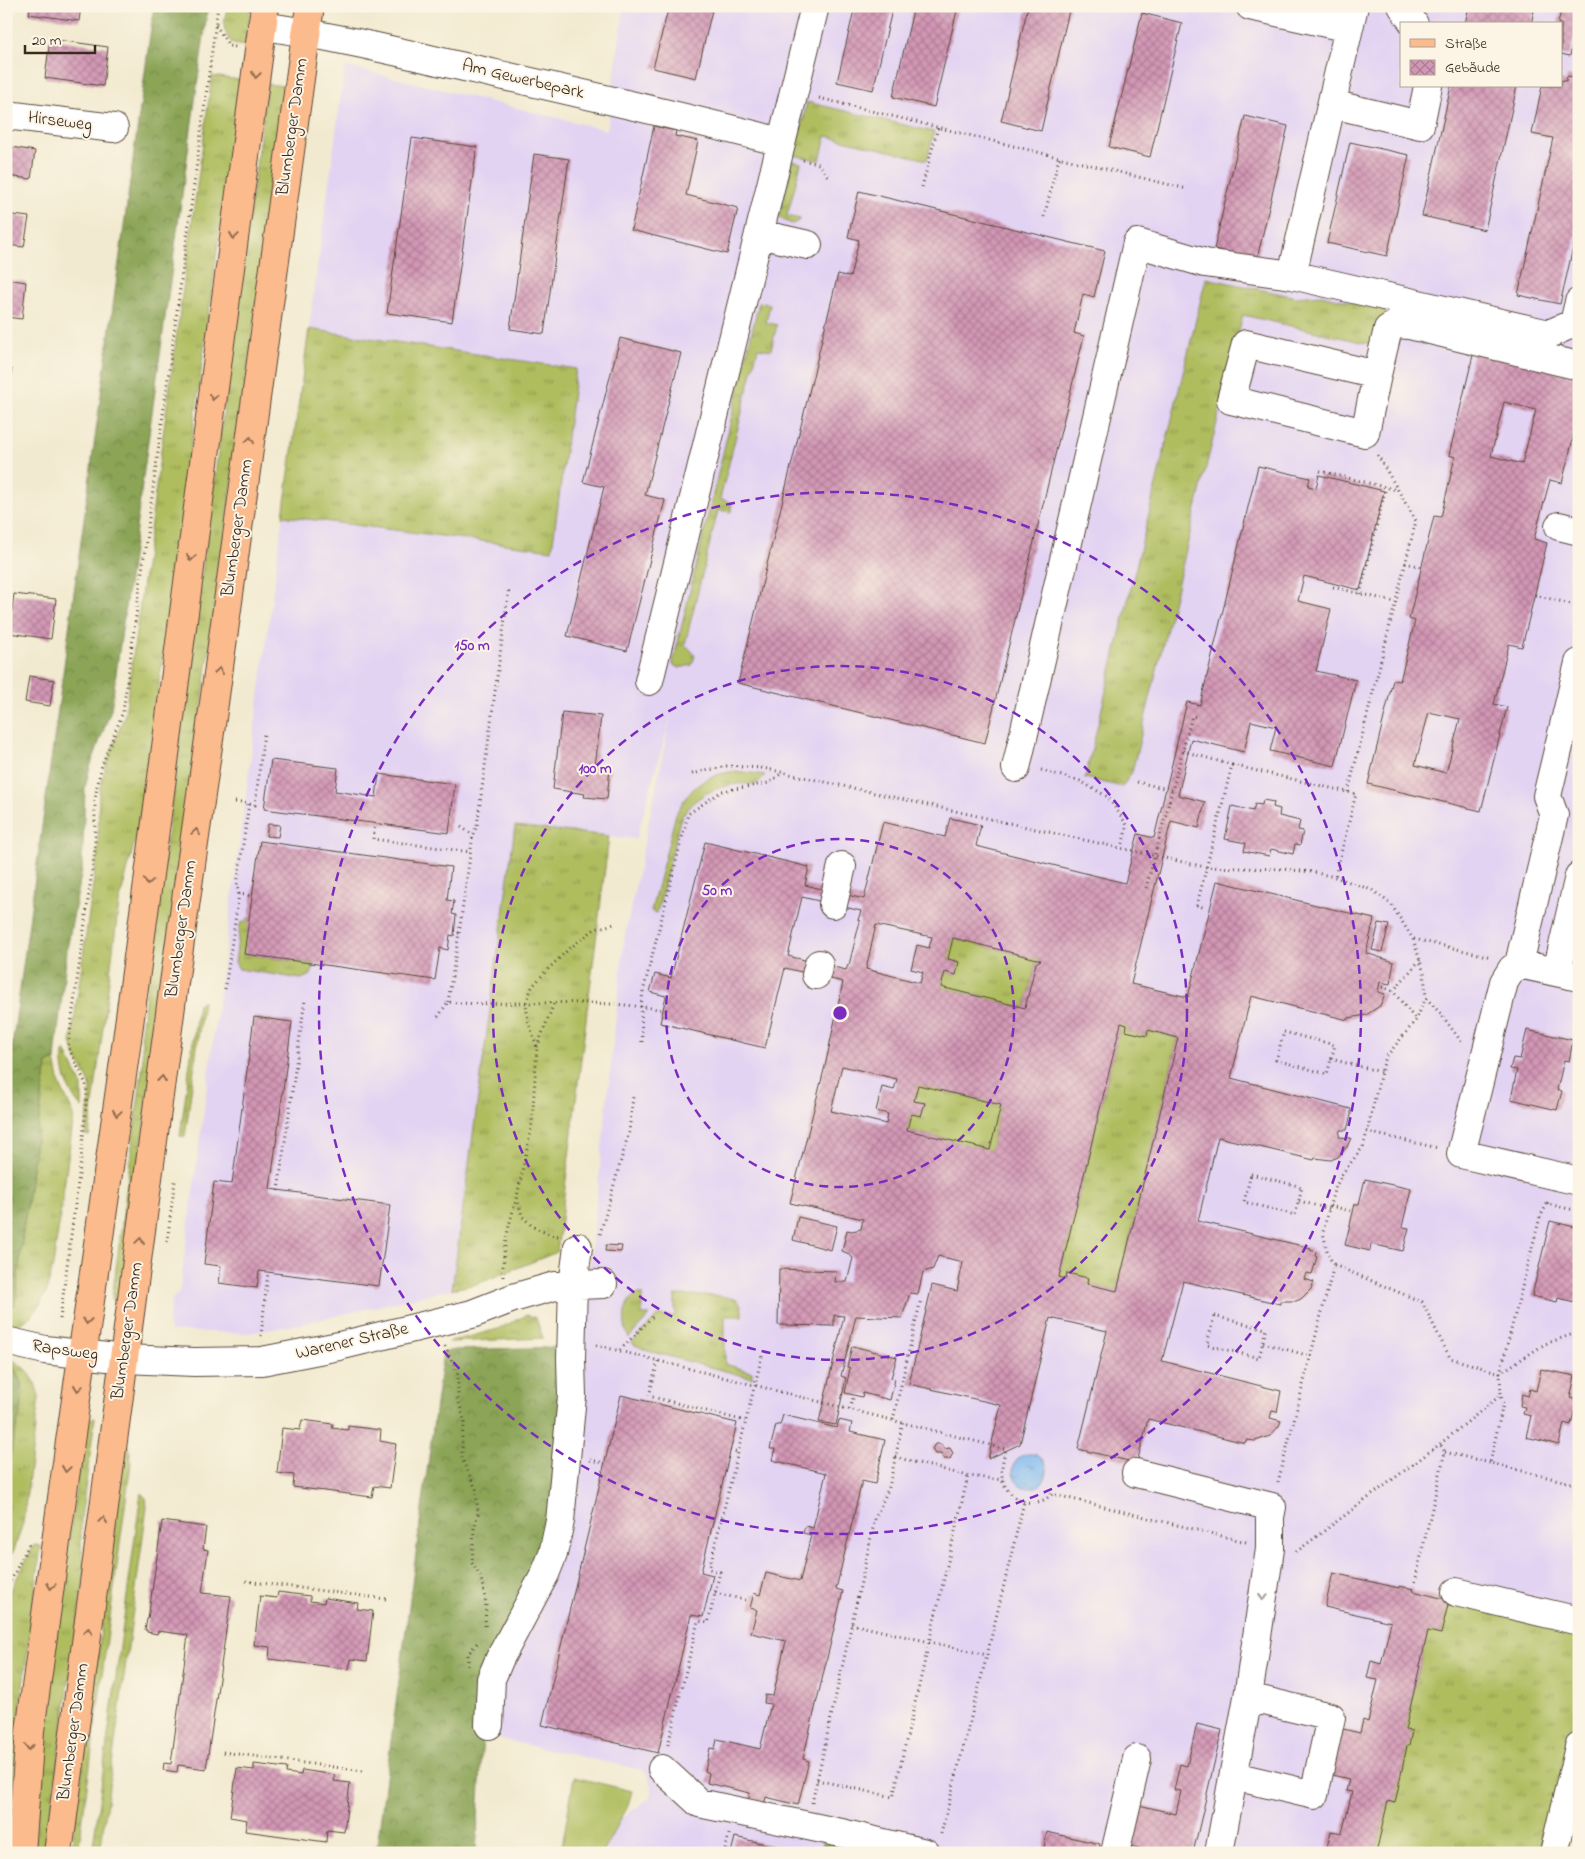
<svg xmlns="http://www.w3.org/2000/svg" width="1585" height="1859" font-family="'Indie Flower',sans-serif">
<defs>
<pattern id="grass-tufts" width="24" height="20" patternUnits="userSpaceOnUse" patternTransform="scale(1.25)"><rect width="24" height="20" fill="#afbd5f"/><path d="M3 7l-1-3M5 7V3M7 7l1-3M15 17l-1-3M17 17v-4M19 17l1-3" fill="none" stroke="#909a4e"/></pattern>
<pattern id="forest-crowns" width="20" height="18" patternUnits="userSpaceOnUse" patternTransform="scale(1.25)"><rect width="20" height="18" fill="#8ba456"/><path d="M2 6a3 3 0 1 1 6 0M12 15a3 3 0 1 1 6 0" fill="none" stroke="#738647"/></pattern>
<pattern id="water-ripples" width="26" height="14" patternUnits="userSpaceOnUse" patternTransform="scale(1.25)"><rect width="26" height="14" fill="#81baf2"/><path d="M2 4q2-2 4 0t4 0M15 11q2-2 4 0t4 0" fill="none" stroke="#6b97c3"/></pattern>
<pattern id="building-cross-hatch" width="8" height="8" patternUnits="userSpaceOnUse" patternTransform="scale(1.25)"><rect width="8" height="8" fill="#d397b6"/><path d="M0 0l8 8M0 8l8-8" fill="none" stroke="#ac7b93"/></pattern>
</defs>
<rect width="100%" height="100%" fill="#fcf5e5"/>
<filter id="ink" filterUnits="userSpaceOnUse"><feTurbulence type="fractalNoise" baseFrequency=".02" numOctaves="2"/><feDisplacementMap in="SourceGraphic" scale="10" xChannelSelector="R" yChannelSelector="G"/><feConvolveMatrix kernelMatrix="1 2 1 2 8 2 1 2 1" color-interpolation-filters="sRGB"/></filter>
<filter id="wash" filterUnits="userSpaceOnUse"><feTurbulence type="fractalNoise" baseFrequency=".0096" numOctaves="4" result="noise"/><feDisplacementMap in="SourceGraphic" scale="20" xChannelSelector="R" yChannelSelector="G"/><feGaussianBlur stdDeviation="1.12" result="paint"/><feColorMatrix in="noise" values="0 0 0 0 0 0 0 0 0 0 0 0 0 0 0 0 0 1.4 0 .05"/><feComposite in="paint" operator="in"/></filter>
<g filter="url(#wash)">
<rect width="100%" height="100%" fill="#f2ead0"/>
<path fill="#e3d3f3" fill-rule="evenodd" d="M624,6H1579V1635L1527,1853H602L620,1820L651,1797V1785L648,1776L642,1770L482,1735L484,1715L476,1702L481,1671L585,1308L624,940L671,715L636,839L515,826L452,1289L305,1323L249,1333L170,1331L168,1322L172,1299L178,1294L180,1289L283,516L552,549L575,369L309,329L345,66L607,130ZM1401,24H1561V86H1401Z"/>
<path fill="url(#grass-tufts)" stroke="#75743e" d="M229,6H251L245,46L233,44C222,32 222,20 229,6Z
M212,76L240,80L145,790L139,825L119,903L89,1136L85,1135L91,1088C87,1073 75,1061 71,1042L98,849L99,792L106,765L125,714Z
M267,84L286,86L121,1301L112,1299L143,1063L141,1031Z
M807,102L934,132L927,160L826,136L820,161L794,155Z
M792,161L801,163L787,216L800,219L797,222L792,224L779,218Z
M1206,278L1296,297L1321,295L1386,310L1378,346L1243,315L1132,772L1122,787L1085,778Z
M759,302L770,304L766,322L777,325L771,350L758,348L720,499L732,503L731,512L718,510L685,644L695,655L692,665L679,668L673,665V662Z
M309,329L576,369L552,550L283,516Z
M736,771L765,775L757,784C747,784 735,783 726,786C707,790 688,803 680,820L657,913L651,911L676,814C690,786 706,775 736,771Z
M515,826L609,836L557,1252L477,1284L452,1289Z
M250,917L245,954L314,964L311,975L301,979L239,969L235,962L240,924Z
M953,938L1041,960L1036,963L1025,1008L941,987L945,972L956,974L959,962L948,959Z
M203,1001L185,1137L180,1136L198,1004Z
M1121,1023L1127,1025L1126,1031L1147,1036L1148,1030L1178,1038L1117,1291L1087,1284L1067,1274L1066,1279L1059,1277Z
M65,1050L82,1086V1108C69,1095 61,1070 63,1052Z
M55,1060L60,1085L74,1115L53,1266L46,1293L36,1311L24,1322L14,1325L6,1323V1307L15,1305L23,1230L47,1064Z
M918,1085L1001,1105L990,1150L907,1130L911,1114L921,1116L925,1103L914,1101Z
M637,1294H642V1315H650L629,1338C622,1325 622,1301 637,1294Z
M675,1295C688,1296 728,1293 738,1301C742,1305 742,1311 742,1316H725V1364L752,1372V1378L648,1351L633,1344L632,1342L658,1316H675Z
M527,1315L536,1318L543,1338L449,1342L498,1329Z
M10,1358C28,1370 35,1376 39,1398L23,1523L14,1550L6,1563V1481L21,1383Z
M95,1418L81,1518V1544L85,1570L45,1853H34L48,1700L85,1419Z
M126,1445L129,1446L131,1462L78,1853H71Z
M141,1493L146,1498L147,1507L100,1853H92Z
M34,1545L41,1546L21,1702L6,1853V1599Z
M1450,1596L1579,1627V1694L1542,1853H1376L1388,1801L1395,1802L1407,1746L1412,1731L1405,1730L1428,1631L1441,1634Z"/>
<path fill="url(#forest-crowns)" stroke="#63673a" d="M154,6H208L111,710L90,767L85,788L82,869L67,950L56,1049L55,1060L47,1064L23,1230L15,1305L6,1307V1091Z
M560,1347L566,1405L540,1574L481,1672L476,1702L484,1715L476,1853H376L443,1352L455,1350Z
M6,1357L10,1358L21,1383L22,1406L12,1445L6,1481Z
M824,1837L888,1853H821Z"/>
<path fill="#afbd5f" stroke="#75743e" d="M574,1777L632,1791L627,1808L602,1853H561Z"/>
<path fill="url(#water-ripples)" stroke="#5e7288" d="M1013 1471a17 17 0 1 1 34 0a17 17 0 1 1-34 0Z"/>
<g id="blocks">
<path fill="url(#building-cross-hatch)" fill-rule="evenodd" d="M30,6H81L79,21L29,14Z
M669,6H713L696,78L653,68Z
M855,6H893L873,90L837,82Z
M914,6H958L934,107L893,97Z
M1028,6H1070L1041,131L1001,121Z
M1469,6H1535L1531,24H1465Z
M1560,6H1579V11L1560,7Z
M1561,10L1579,14L1570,56L1561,54V24H1558Z
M1142,13L1182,23L1150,157L1109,147Z
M50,39L108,47L103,86L45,78Z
M1567,76L1579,78V222L1560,304L1518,295L1553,138L1532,134L1542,86H1561V80L1566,81Z
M1451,86H1517L1485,230L1422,216Z
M1245,116L1288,126L1257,259L1214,249Z
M654,126L676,131L675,136L698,141L686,195L738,208L727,254L631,230Z
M412,138L477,147L452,322L387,313Z
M1350,142L1409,155L1387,256L1327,243Z
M11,147L35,151L31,179L7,176Z
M534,154L569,159L544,334L510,329Z
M859,191L1105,251L1094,297L1083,294L1074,333L1084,336L985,743L738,683L838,274L850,277L859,240L848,237Z
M6,214L29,217L24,247L6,245Z
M6,279L26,282L22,319L6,317Z
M620,338L681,353L645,495L665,500L627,651L567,636L604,487L583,482Z
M1474,351L1579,377V414L1562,483L1550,480L1534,539L1547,543L1522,647L1509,644L1494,704L1507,707L1481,811L1368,784L1393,680L1400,681L1415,621L1409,619L1434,516L1441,517L1455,457L1449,455ZM1504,402L1536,410L1522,464L1491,456ZM1429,712L1460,719L1446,773L1415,765Z
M6,368L12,369L7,403H6Z
M1258,466L1310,478L1308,486L1316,488L1319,475L1384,491L1360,590L1304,576L1298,601L1331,609L1316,671L1356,680L1335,766L1270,751L1276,727L1251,721L1244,752L1191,739L1178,795L1205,802L1199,828L1171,821L1131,984L1188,997L1217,881L1374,919L1366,953L1394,962L1390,984L1380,982L1378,992L1385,994L1380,1006L1366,1015L1349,1018L1348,1020L1251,996L1231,1078L1351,1109V1115L1347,1130H1340L1339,1137L1351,1138L1347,1147L1338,1157L1331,1160L1315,1158L1314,1160L1218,1137L1198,1221L1311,1248L1310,1250L1316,1252L1315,1256L1317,1257L1312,1274L1306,1273L1304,1279L1314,1282L1311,1289L1301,1299L1296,1301H1280V1304L1183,1281L1162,1361L1281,1391L1277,1412L1272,1411L1270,1418L1281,1421L1279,1426L1270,1436L1255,1441L1246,1440L1245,1443L1148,1419L1137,1463L1078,1449L1107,1331L1050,1318L1020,1444L988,1459L1001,1405L909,1384L932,1285L957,1291L963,1262L938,1256L933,1269L923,1272L918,1294L910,1293L902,1318L856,1316L841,1376L846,1378L836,1425L819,1422L844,1316L834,1315V1326L778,1325L779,1269L836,1271L835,1282H847L853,1258L847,1253L842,1251L847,1230L852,1231L861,1229L863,1219L790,1203L826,1062L843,982L785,968L765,1048L660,1023L666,996L650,992L655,974L671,978L705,842L809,867L805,885L864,899L883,822L945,837L950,818L981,825L976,846L1125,883L1138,834L1154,838L1187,702L1200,705ZM802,897L861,911L858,920L860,921L849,965H848L846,970L788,956ZM876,925L932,937L929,948L917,945L911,969L923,972L920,983L866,969ZM953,938L1041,960L1036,963L1025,1008L941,987L945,972L956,975L959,962L948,959ZM1121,1023L1127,1025L1126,1031L1147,1036L1148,1030L1178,1038L1117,1291L1087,1284L1088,1278L1067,1273L1066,1279L1059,1277ZM842,1066L897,1079L894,1090L882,1087L876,1111L888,1114L886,1124L831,1111ZM918,1085L1001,1105L990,1150L907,1130L911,1114L921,1116L925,1103L914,1101Z
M14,594L56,599L51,639L9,633Z
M29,676L54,680L50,706L25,702Z
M562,712L601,716L595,767L610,768L607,799L584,797L585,794L553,789Z
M271,760L338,768L335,791L376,797L379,774L455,784L449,833L264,809Z
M1263,800L1274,802L1273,807L1280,809L1279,816L1300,821L1298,830L1303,831L1300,845L1295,844L1293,854L1271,849L1269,856L1244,851L1246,843L1225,839L1232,806L1253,811L1255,804L1262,805Z
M268,824L280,825L278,837L266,836Z
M260,841L451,867L447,900L454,901L452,914L456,915L454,936L450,935L448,950L440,948L435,980L244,954Z
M1379,923L1389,925L1382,952L1372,950Z
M254,1017L292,1022L270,1189L390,1205L379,1286L259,1271L257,1288L219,1283L221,1266L204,1264L214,1182L232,1184Z
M1527,1030L1573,1040L1569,1061L1564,1060L1557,1090L1562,1091L1557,1110L1511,1099L1517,1070L1510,1069L1513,1058L1520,1059Z
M1365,1179L1411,1189L1402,1227L1409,1228L1403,1251L1371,1244L1370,1251L1345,1245L1355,1204H1359Z
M798,1217L837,1226L831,1250L793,1240Z
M1550,1221L1579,1228V1303L1558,1298L1557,1302L1532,1296Z
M606,1245L622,1246L621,1252L605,1251Z
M852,1346L897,1357L891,1378L895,1379L890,1400L863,1393L862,1397L845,1393L850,1368L847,1367Z
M1541,1369L1575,1376L1570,1398L1577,1400L1571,1425L1564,1423L1559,1445L1526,1437L1531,1416L1523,1414L1525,1407L1520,1406L1522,1394L1528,1396L1530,1389L1536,1391Z
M621,1395L737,1423L701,1572L713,1575L703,1617L691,1615L658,1753L542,1725Z
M783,1415L837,1428L839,1420L852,1423L850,1432L885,1440L875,1484L862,1481L836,1589L843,1591L803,1759L809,1761L798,1805L766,1797L764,1805L748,1802L750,1793L707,1783L709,1773L705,1771L710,1748L715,1749L717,1739L760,1749L771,1704L764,1703L765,1695L773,1696L786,1641L751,1633L757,1610L750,1608L754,1593L760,1595L766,1573L800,1581L811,1535L803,1533L805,1526L813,1528L826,1473L772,1460L775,1449H770L776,1425H780Z
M302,1420L333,1424L332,1428L348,1430V1426L381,1430L380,1441L396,1444L390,1488L374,1486L372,1497L293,1487L294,1475L277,1473L282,1428L300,1430Z
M935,1444H941L944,1449L950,1448L953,1453L950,1459H944L941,1454H935L932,1449Z
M162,1521L206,1527L203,1549L208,1550L202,1593L231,1596L206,1769L178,1765L177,1772L163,1770L164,1763L171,1764L188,1635L158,1631L157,1634L147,1632V1630H145L147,1619H148Z
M1333,1573L1399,1588V1586L1414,1589L1413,1591L1449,1600L1441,1634L1428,1631L1405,1730L1412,1731L1409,1746H1407L1395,1803L1388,1801L1376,1853H1338V1850L1327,1847L1331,1831L1342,1833L1352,1792L1346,1791L1349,1779L1332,1775L1337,1744L1339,1745L1343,1729L1360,1733L1363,1720L1368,1722L1378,1680L1367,1678L1371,1661L1381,1664L1391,1622L1325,1607Z
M278,1592L310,1596V1601L324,1603L325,1598L358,1603L357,1609L373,1611L367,1661L351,1659L349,1669L269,1659L270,1647L254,1645L260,1596L277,1598Z
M1197,1724L1222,1730L1193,1853H1161L1130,1846L1139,1805L1176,1814L1181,1791L1174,1790L1180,1764L1187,1766Z
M254,1764L287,1768L286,1773L301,1775L302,1770L335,1775L334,1781L350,1783L344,1832L327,1830L326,1842L245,1831L247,1820L230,1817L237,1768L254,1770Z
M1047,1832L1100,1844L1098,1853H1043Z
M735,1837L779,1847L778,1853H731Z"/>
</g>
</g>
<g filter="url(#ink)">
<use href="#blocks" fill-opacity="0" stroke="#564739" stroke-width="1"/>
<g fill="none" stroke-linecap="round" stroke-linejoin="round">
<defs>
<path id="minor" d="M1250,6L1349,28
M1402,6L1414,24
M262,26C335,36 406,54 478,70C579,93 681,116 781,142
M1332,104L1420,125L1428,86
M6,115L114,128
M759,234L808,245
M1292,275L1354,6
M1246,344L1377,375L1365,433L1231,400Z
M1377,375L1388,329L1397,324L1409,325L1579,366
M1559,526L1579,531
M649,681L815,6
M1016,768L1137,243L1205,263L1292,275L1549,334L1574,323L1579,302
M833,904L842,866
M1519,964L1554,815L1547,796L1579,663
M1557,972L1579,876
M816,975L819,964
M1579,977L1519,964L1512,969L1504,982L1461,1154L1579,1181
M6,1341L45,1350L125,1359L194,1362L262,1361L339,1346L472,1314L513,1298L555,1286L603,1284
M1136,1473L1272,1507L1270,1517V1549L1248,1697L1219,1853
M1456,1592L1579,1621
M489,1725L491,1679L500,1658L545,1574L553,1554L560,1521L572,1396L571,1359L573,1285L578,1247
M662,1769L699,1803L846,1834L926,1853
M1234,1776L1314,1795L1331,1717L1248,1697
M1115,1853L1137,1759
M1554,1853L1579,1747"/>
<path id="major" d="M21,1853L30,1731L62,1498L126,1047L265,6
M58,1853L174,983L211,725L310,6"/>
</defs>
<use href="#minor" stroke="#564739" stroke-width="30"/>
<use href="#major" stroke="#564739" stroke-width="30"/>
<path stroke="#564739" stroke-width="3" stroke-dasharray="1 4" stroke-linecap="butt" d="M6,10L13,11
M216,25L229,46L236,47
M819,98L1187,189
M803,160L819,164L828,177
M922,187L938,127
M1044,217L1059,158
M1320,471L1397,490
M1405,563L1422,567
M1333,587L1395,602
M1360,594L1386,487
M1535,595L1579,606
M1183,751L1232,765L1197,905L1205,908
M1232,765L1356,794L1335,877
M1041,770L1080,781L1108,797L1127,825L1122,847
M692,774L727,766L763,768L1205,867L1282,869L1312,872L1335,877L1372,890L1391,904L1413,939L1424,973L1426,998L1416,1020L1386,1057L1381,1072L1367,1132
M1137,782L1172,790
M1348,792L1416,521L1377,454
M235,802L255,805L264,733
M375,823L373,839L471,852
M461,827L473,835
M1146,888L1192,716L1197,717
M239,894L237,885L249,804
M459,933L473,835L477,826L509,588
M1414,939L1491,957
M1382,987L1393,991L1416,1020
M225,989L239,894L252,896
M1393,991L1420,960
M1426,998L1441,1014L1463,1044
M448,1002L459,933H454
M438,1017L448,1002C474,1005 499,1003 525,1003C570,1002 618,1002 663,1010
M1284,1032L1335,1045L1327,1074L1276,1060Z
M642,1042L641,1006L643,992L688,814L722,791L769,783L782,773
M537,1047L554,1003
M1331,1059L1381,1072
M1251,1174L1302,1187L1295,1215L1244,1202Z
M278,1191L305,1000
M1299,1201L1329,1209
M1548,1203L1547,1204L1579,1211
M1547,1204L1540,1217L1500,1373L1501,1395L1503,1404L1490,1463L1579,1485
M1330,1206L1351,1211
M600,1234L629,1132L633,1097
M558,1236L551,1235L533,1227L522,1216L517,1197L532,1124L537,1047L528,1021L526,1003L532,987L546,971L570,948L595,929L614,924
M167,1242L175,1181
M1334,1265L1422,1302L1450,1358L1500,1373L1545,1344L1579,1332
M503,1277C502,1249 509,1224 517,1197
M1214,1316L1266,1329L1259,1358L1207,1345Z
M60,1319L81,1160L87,1094L86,1084L68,1047L95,849V801L97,786L102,765L123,712L218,6
M261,1336L268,1272
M1263,1343L1310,1356
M596,1345L1006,1449C1003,1460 1000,1470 1003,1481C1010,1502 1036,1510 1052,1494L1246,1542
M445,1346L458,1374V1399L465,1423L462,1435V1459L476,1489L478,1513L474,1529L472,1563L481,1578L486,1603L485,1629
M620,1350L654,1315
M658,1361L649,1396L745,1421
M850,1409L853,1398
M893,1420L921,1299
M730,1450L738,1452
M1445,1452L1490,1463
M895,1457L968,1476L1003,1480
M590,1460L605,1463
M1278,1482L1334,1265L1328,1255L1323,1232L1329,1209L1334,1190L1342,1174L1363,1147L1367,1132L1438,1148
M1296,1552L1440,1444L1501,1395
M246,1581L386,1599
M1415,1582L1445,1452L1440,1444
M6,1590L29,1544
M715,1593L746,1600
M851,1624L987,1655
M468,1666V1654L477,1643
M668,1745L698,1621L708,1623L720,1572L709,1569L762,1356
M223,1752L363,1771
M817,1780L893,1797L968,1476
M812,1803L875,1519L889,1487L903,1422
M729,1834L725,1850L729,1851
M941,1834L987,1655L1024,1502"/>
<use href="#minor" stroke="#fff" stroke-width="28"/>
<use href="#major" stroke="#fbbb8c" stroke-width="28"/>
</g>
<defs><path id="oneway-chevron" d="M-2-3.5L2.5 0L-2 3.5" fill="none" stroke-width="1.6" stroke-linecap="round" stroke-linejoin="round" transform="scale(1.25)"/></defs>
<g stroke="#916b50">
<use href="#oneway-chevron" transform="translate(256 75) rotate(98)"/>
<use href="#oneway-chevron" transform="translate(234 236) rotate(98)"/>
<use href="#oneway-chevron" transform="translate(213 397) rotate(98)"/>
<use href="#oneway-chevron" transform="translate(250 440) rotate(-82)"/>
<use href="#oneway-chevron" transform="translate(191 558) rotate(98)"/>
<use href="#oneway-chevron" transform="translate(219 671) rotate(-82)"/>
<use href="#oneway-chevron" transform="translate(196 832) rotate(-82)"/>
<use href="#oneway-chevron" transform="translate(148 882) rotate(98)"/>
<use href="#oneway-chevron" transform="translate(162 1079) rotate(-83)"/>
<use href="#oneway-chevron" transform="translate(117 1113) rotate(98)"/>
<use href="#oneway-chevron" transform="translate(140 1241) rotate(-82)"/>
<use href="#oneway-chevron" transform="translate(87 1321) rotate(97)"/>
<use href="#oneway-chevron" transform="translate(78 1388) rotate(98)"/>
<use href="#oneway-chevron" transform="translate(66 1469) rotate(98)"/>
<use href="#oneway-chevron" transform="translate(103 1520) rotate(-82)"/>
<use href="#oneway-chevron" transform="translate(51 1586) rotate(98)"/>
<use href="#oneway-chevron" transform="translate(88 1631) rotate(-82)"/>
<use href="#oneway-chevron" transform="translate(29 1747) rotate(94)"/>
</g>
<use stroke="#a79f9a" href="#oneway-chevron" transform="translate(1263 1597) rotate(99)"/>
</g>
<g fill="none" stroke="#7b2cbf" stroke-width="2.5" stroke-dasharray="9 6">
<circle cx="840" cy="1013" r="174"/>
<circle cx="840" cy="1013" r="347"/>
<circle cx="840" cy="1013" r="521"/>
</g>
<g text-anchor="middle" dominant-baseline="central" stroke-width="4" stroke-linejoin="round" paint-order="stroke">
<g font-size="18" fill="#3b2a1e" stroke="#fcf5e5">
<text transform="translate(523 80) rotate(13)">Am Gewerbepark</text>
<text transform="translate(60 122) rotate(7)">Hirseweg</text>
<text transform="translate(293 127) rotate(-82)">Blumberger Damm</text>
<text transform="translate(238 528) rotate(-82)">Blumberger Damm</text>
<text transform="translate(182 929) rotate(-82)">Blumberger Damm</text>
<text transform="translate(128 1331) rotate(-82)">Blumberger Damm</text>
<text transform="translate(352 1342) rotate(-13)">Warener Straße</text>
<text transform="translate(65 1351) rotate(8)">Rapsweg</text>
<text transform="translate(74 1732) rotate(-82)">Blumberger Damm</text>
</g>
</g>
<circle cx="840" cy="1013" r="8" fill="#7b2cbf" stroke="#fcf5e5" stroke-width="2.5"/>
<g font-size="15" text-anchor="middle" font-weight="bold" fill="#7b2cbf" stroke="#fcf5e5" stroke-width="4" stroke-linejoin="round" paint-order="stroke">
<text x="472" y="650">150 m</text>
<text x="595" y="773">100 m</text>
<text x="717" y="895">50 m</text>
</g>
<rect width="1585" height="1859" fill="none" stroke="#fcf5e5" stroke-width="25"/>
<rect x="1400" y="22" width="162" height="65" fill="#fcf5e5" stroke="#afa495"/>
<rect x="1410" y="39" width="25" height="8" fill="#fbbb8c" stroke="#afa495"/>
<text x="1445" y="48" font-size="15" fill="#3b2a1e">Straße</text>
<rect x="1410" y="60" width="25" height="15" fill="url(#building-cross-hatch)" stroke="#afa495"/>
<text x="1445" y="72" font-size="15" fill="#3b2a1e">Gebäude</text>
<path d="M25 45v8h70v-8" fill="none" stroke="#3b2a1e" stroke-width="2.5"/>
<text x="32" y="45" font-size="15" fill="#3b2a1e" stroke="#fcf5e5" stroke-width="4" paint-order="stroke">20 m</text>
</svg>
